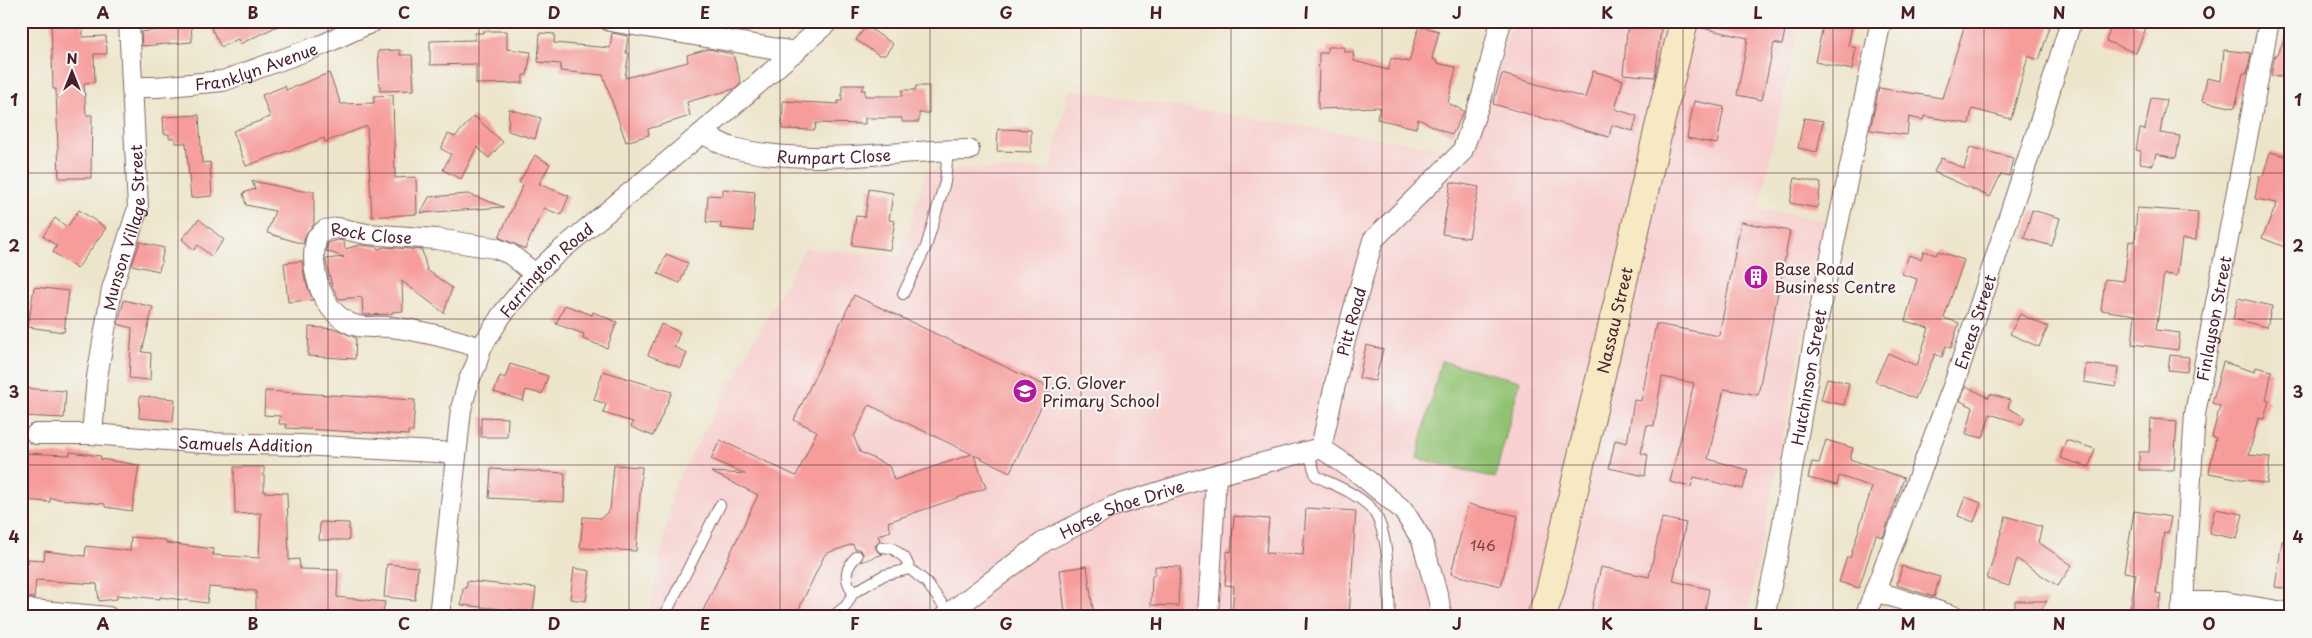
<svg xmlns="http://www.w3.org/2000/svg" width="2312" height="638" font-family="'Playpen Sans',sans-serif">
<rect width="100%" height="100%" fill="#f6f6f2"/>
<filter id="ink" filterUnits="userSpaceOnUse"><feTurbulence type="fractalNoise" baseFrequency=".02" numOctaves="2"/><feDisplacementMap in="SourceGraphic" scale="10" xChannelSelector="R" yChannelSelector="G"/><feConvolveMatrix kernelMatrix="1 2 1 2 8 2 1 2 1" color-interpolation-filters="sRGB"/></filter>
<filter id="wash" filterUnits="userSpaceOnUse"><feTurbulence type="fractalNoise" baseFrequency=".0096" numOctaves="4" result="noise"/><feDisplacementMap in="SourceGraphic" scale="20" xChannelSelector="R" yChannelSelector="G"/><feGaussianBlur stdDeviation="1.12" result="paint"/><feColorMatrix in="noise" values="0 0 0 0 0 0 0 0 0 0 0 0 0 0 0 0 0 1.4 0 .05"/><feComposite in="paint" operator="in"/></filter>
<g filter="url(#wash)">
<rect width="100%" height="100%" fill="#ede5cb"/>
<path fill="#f7d0cf" d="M1513,21H1800L1759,209L1826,221L1747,617H649L674,486L805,248L900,256L927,170L1050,169L1070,89L1472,153Z"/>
<path fill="#91c272" stroke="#6e704e" d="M1441,361L1520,381L1495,478L1417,458Z"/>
<g id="blocks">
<path fill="#f69d9c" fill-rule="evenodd" d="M51,21H83V37L106,36L107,54H94L95,82L84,83L86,115H92L91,178H59L56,89H53Z
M157,21H174V23L191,22L192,42L142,46L141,32L158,30Z
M225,21H288L240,44L238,39L221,47L211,28Z
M1628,21H1662L1655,77L1623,74Z
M1703,21H1787L1782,45L1774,43L1762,100L1737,95L1748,38L1702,28Z
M1824,21H1853L1848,46L1856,48L1852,70L1815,62Z
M1966,21H2033L2050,27L2039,60L2028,56L2011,119L1972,109L1969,124L1924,116L1923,120L1909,117L1907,135L1870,130L1879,88L1942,98Z
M2113,21H2129L2146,28L2136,53L2106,41Z
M2291,25V78L2271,76L2275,55H2277Z
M866,26L893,44L885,55H879L856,40Z
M1419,26L1439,31L1432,59L1436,60V63L1456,67L1448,103L1464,111L1452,135L1418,119L1416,128L1377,119L1380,107L1318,109L1319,53H1327V47H1344V52H1353L1354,61L1388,70L1391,58L1409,62Z
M483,31H507V49L531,52L527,75H523V83L476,84V64L430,65V41L475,40V33H483Z
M540,33L555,34L554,43L610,48L612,33L628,36L626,53H629L625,78L688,62L687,55L708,49L733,54L741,83L734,89L687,102L690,116L648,129L649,135L626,142L603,75L560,71L561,64L538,62Z
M400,50V55H412L414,90L380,91L378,51Z
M2224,50L2251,53L2247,74L2243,73L2235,108L2202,101L2207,78L2221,81Z
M1593,71L1623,80L1615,109L1637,116L1633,131L1612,125L1609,137L1493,104L1502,74L1585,98Z
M329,73L341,104L374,103V96L393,95L395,178L416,177L417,214L372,217L367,126L325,142L324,138L246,166L233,131L270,117L262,95L285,86L286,90Z
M842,85H865L861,90H865V96H902V90H915L916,86H929V113H919V122H902V118H865V124L816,123L815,130L782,129L783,101L838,104V101H842Z
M2151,98L2166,100L2160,133L2180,136L2176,158L2156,154L2153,165L2140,163L2141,151L2136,150L2140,129L2145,130Z
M1694,101L1724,107L1717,144L1687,138Z
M509,109L541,118L535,139L508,131Z
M199,115L202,163L210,162L212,196L191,198L186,143H175V138H169V134H164L163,117Z
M474,116L503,142L489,158L477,147L461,179L443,170L451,154L441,149L448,134L455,137Z
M1804,118L1823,121L1817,152L1798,148Z
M998,129L1031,130V152L997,151Z
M1970,147L2013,158L2009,176L2001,174L1990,197L1934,172L1941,158L1964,169Z
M2270,152L2291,157V238L2287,248L2262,238L2277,203L2255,199L2259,176H2263Z
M535,155L550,164L539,184L569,196L561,215L544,208L525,249L499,237L523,185L519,182Z
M1795,178L1821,183L1817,208L1790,203Z
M252,181L302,191H314V224L306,234L303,244L267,233L275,211L246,205L243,193L255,189Z
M1451,182L1479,187L1469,238L1442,234Z
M723,189L755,192L753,231L720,228L721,223L706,222L708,195L723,196Z
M869,189L893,193L889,220L895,221L890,250L852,245L856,216L865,217Z
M468,194L504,207L421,213L429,197Z
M2137,208L2198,212L2196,240L2182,239L2177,276L2164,274L2156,330L2180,333L2178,350L2132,344L2135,315L2101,310L2105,279L2124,281L2129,241L2135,242Z
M79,210L106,228L77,269L53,252L57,246L43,236L55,218L67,227Z
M2032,210L2060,218L2052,246L2024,238Z
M199,219L224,240L211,256L198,245L194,250L182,239Z
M1741,222L1790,231L1758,395L1724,389L1708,459L1748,470L1743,489L1694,477L1691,487L1670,482L1694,383L1662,377L1654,426L1647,425L1641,453L1648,455L1645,476L1609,468L1615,440L1627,443L1634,400L1641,401L1656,324L1719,336Z
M338,240L344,241L345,249L360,245L377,247L378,249L384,247L422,250L427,270L452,288L444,313L402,281L403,311L392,312V314L363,315L362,297L339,299L332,286L326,262V259L344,257L326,251L328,243Z
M140,242L164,248L159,271L132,265Z
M1924,251L1936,255L1938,251L1964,260L1944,318L1959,323L1951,348L1946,346L1942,357L1935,354L1915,399L1875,381L1888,353L1917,366L1929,328L1905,321L1917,279L1902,274L1909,255L1921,259Z
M666,254L688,263L680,283L658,274Z
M302,261L305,280L313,300L288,302L284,263Z
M34,287L69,291L64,332L28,327Z
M854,295L1050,388L1010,472L974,455L986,488L888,522L891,531L878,535L880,541L875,546L878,552L883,554L861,562L863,553L859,549H855L853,544L825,554L795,617H700L758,495L711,472L745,474L711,459L720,440L796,476L817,431L794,420ZM869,405L972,454L894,480L889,466L860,452L854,437Z
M2238,298L2272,306L2267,327L2233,319Z
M124,300L153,307L142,352L151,353L150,380L129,378L132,328L118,324Z
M565,305L592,315L593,312L617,322L607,348L583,339L584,334L556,324Z
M2020,314L2048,327L2039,347L2010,334Z
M661,324L680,332L674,347L687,353L681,368L648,355Z
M309,327L336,329L356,338L355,359L308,356Z
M1366,345L1383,349L1375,381L1359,378Z
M2170,355L2189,357L2187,372L2168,370Z
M2223,362L2255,372L2256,367L2272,371L2266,400L2269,401L2264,419L2258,418L2249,455L2270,457L2267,484L2209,473L2216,438L2212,437L2220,406L2212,403Z
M510,364L548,376L542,394L526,390L523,401L494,392L500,376L505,378Z
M2086,364L2118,368L2116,387L2084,382Z
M603,371L672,392L653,436L631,427L633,422L603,413L606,404L594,400Z
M1827,378L1849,383L1844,405L1821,400Z
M1966,386L1989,398L1990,394L2010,400L2008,408L2025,417L2022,424L1990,414L1983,438L1966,434L1973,407L1960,401Z
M21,388L66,391L64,418L21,416Z
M265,391L415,400L413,432L408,431V435L286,428V424H279L280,416L264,415Z
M140,396L175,399L173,421L139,418Z
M481,417L508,418L507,437H481Z
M2151,419L2177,421L2174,470H2139V452H2149Z
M1826,440L1853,448L1850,459L1904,478L1883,537L1876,535L1859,588L1839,582L1847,557L1850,558L1872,487L1839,476L1837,485L1808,478L1812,462L1819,463Z
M2066,440L2095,449L2089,467L2060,458Z
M70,452L101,456L100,459L139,465L132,511L105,507V504L50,498V502L21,500V453L70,455Z
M614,465L642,467L636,551L580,548L583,517L601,518L610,510Z
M234,467H264V492L287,493L289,560L299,559L300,569L338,570L337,597L385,602L382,617H259V612H256V591L209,587L207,603L160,597V599L117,595V599L99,601L97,584L36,580L34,598L21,597V562L28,563V559L44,560L45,551L85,556L86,546L130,551L131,537L166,540V543L214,549L213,555L259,558L261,513L235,514Z
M491,469L565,473L564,502L489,498Z
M1965,497L1981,503L1974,522L1958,516Z
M1468,504L1518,516L1501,586L1451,574Z
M1306,508L1356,511L1349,617H1232L1234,586L1225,585L1227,551L1231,552L1234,516L1269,519L1266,553L1303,555Z
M2215,509L2243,514L2237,539L2209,533Z
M2134,511L2171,517L2168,533L2164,532L2156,593L2161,594L2157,613L2130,608L2136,574L2124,572Z
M2006,516L2042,527L2038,542L2072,565L2058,586L2017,559L2009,586L1987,579Z
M1662,518L1686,523L1673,581L1709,589L1704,617L1672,611L1671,617H1590L1601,567L1649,577Z
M320,522L349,523V540H319Z
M2282,541L2291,542V589L2275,587Z
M387,564L418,567L415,600L384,597Z
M1087,566L1093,610L1065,613L1060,570Z
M1155,566L1180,567L1178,606L1151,605L1152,575H1155Z
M1902,566L1940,577L1934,597L1897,585Z
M574,568L590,571L586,601L570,599Z
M467,581L536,588L533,612L461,605L463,588H466Z
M2015,601H2047L2037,617H2015Z"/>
</g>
</g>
<g filter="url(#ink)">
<use href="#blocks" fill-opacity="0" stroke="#836463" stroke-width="1"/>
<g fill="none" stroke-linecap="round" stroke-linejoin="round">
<defs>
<path id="service" d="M903,294L926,247L945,182L948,150
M1308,451L1316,476C1334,485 1356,493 1370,507C1391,529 1388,587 1390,617
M882,547L892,548L905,558L910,569L926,582L949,613
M853,593C844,578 844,569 857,556
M664,617L720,505
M832,617L846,606L853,593L884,575L910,569"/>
<g id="minor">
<path d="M610,21L796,52"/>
<path id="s1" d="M133,87H157L223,81L322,45L374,21"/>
<path id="s2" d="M702,133C712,138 722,145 733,148C808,167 893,150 969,150"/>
<path id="s3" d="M481,348C451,338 423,331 392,327C381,326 368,328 358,326C323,318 307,268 317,237L325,230L338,228L367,234L436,239L495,248L510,254L535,274"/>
<path id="s4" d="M36,434H92L204,443L300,445L456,453"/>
<path id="s5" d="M92,434L97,377L112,289L138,208L129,21"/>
<path id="s6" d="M1321,448L1344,344L1373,240L1462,152L1482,96L1501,21"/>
<path d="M1321,448L1361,475L1403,510L1422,540L1439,601L1441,617"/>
<path d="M1875,591L1956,617"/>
<path d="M2183,602H2224L2291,613"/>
<path d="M21,609L108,617"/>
<path id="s7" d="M439,617L461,409L469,380L476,365L481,348L501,316L535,274L554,256L702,133L829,21"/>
<path id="s8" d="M944,617L1045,541L1114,506L1208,477L1321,448"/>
<path d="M1208,617L1216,476"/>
<path id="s9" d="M1764,617L1777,558L1817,323L1881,21"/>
<path id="s10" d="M1865,617L1954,384L2040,122L2071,21"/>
<path id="s11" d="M2180,617L2183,602L2195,414L2269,21"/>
</g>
<g id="secondary">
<path id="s12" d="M1541,617L1550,592L1684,21"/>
</g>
</defs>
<use href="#service" stroke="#836463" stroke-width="12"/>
<use href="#minor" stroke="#836463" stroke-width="22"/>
<use href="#secondary" stroke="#836463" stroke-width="30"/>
<use href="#service" stroke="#fff" stroke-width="10"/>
<use href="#minor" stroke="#fff" stroke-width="20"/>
<use href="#secondary" stroke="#f6e9c3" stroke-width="28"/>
</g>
</g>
<path fill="none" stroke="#4a1f2b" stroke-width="1" stroke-opacity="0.55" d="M178,21V617M328,21V617M479,21V617M629,21V617M780,21V617M930,21V617M1081,21V617M1231,21V617M1382,21V617M1532,21V617M1683,21V617M1833,21V617M1984,21V617M2134,21V617M21,173H2291M21,319H2291M21,465H2291"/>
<defs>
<symbol id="building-disc" viewBox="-11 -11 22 22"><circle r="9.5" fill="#b5179e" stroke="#f6f6f2"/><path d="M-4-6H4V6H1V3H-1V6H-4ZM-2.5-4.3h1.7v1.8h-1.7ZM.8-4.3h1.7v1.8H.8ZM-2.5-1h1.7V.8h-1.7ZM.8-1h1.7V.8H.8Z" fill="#fff"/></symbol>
<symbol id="school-disc" viewBox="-11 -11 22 22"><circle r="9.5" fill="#b5179e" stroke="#f6f6f2"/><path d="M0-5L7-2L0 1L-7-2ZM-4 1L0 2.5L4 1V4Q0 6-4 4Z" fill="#fff"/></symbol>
</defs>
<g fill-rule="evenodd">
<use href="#building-disc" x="1742" y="263" width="28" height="28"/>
<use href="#school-disc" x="1011" y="377" width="28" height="28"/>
</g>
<g text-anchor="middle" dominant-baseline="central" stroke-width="4.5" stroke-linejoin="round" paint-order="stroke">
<g font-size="14" fill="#753e47">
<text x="1483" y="545">146</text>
</g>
<g font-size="16" fill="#4a1f2b" stroke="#f6f6f2">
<text stroke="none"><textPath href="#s1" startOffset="126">Franklyn Avenue</textPath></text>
<text stroke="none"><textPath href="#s2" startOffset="136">Rumpart Close</textPath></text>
<text stroke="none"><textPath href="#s5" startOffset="210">Munson Village Street</textPath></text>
<text stroke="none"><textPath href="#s3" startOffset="291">Rock Close</textPath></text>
<text stroke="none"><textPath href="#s7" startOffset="376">Farrington Road</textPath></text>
<text stroke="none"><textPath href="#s11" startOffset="301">Finlayson Street</textPath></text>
<text stroke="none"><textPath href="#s12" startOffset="306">Nassau Street</textPath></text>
<text stroke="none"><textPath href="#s10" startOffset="315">Eneas Street</textPath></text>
<text stroke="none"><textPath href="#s6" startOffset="130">Pitt Road</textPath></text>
<text stroke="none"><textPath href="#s9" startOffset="244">Hutchinson Street</textPath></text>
<text stroke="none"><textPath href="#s4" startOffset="210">Samuels Addition</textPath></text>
<text stroke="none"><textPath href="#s8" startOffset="210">Horse Shoe Drive</textPath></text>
</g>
<g font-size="16" fill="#4a1f2b" stroke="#f6f6f2" text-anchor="start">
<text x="1774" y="268">Base Road<tspan x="1774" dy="18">Business Centre</tspan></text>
<text x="1042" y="382">T.G. Glover<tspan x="1042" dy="18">Primary School</tspan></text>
</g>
</g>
<rect width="2312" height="638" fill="none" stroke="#f6f6f2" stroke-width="55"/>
<g transform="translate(72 72)" stroke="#f6f6f2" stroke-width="4" paint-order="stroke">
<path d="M0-4L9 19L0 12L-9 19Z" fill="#4a1f2b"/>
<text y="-8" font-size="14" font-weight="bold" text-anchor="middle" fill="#4a1f2b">N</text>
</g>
<rect x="28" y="28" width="2256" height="582" fill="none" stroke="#4a1f2b" stroke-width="2"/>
<g font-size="16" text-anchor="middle" font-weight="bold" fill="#4a1f2b">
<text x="103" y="19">A</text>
<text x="253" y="19">B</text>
<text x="404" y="19">C</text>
<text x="554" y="19">D</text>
<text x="705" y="19">E</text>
<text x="855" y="19">F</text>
<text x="1006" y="19">G</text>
<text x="1156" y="19">H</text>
<text x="1306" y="19">I</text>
<text x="1457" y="19">J</text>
<text x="1607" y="19">K</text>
<text x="1758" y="19">L</text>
<text x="1908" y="19">M</text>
<text x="2059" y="19">N</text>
<text x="2209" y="19">O</text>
<text x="14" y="106">1</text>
<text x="2298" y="106">1</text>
<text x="14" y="252">2</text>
<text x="2298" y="252">2</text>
<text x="14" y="398">3</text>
<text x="2298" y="398">3</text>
<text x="14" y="543">4</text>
<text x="2298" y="543">4</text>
<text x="103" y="630">A</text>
<text x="253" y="630">B</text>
<text x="404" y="630">C</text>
<text x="554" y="630">D</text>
<text x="705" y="630">E</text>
<text x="855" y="630">F</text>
<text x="1006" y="630">G</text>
<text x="1156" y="630">H</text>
<text x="1306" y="630">I</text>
<text x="1457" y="630">J</text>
<text x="1607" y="630">K</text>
<text x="1758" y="630">L</text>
<text x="1908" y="630">M</text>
<text x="2059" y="630">N</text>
<text x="2209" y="630">O</text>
</g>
</svg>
